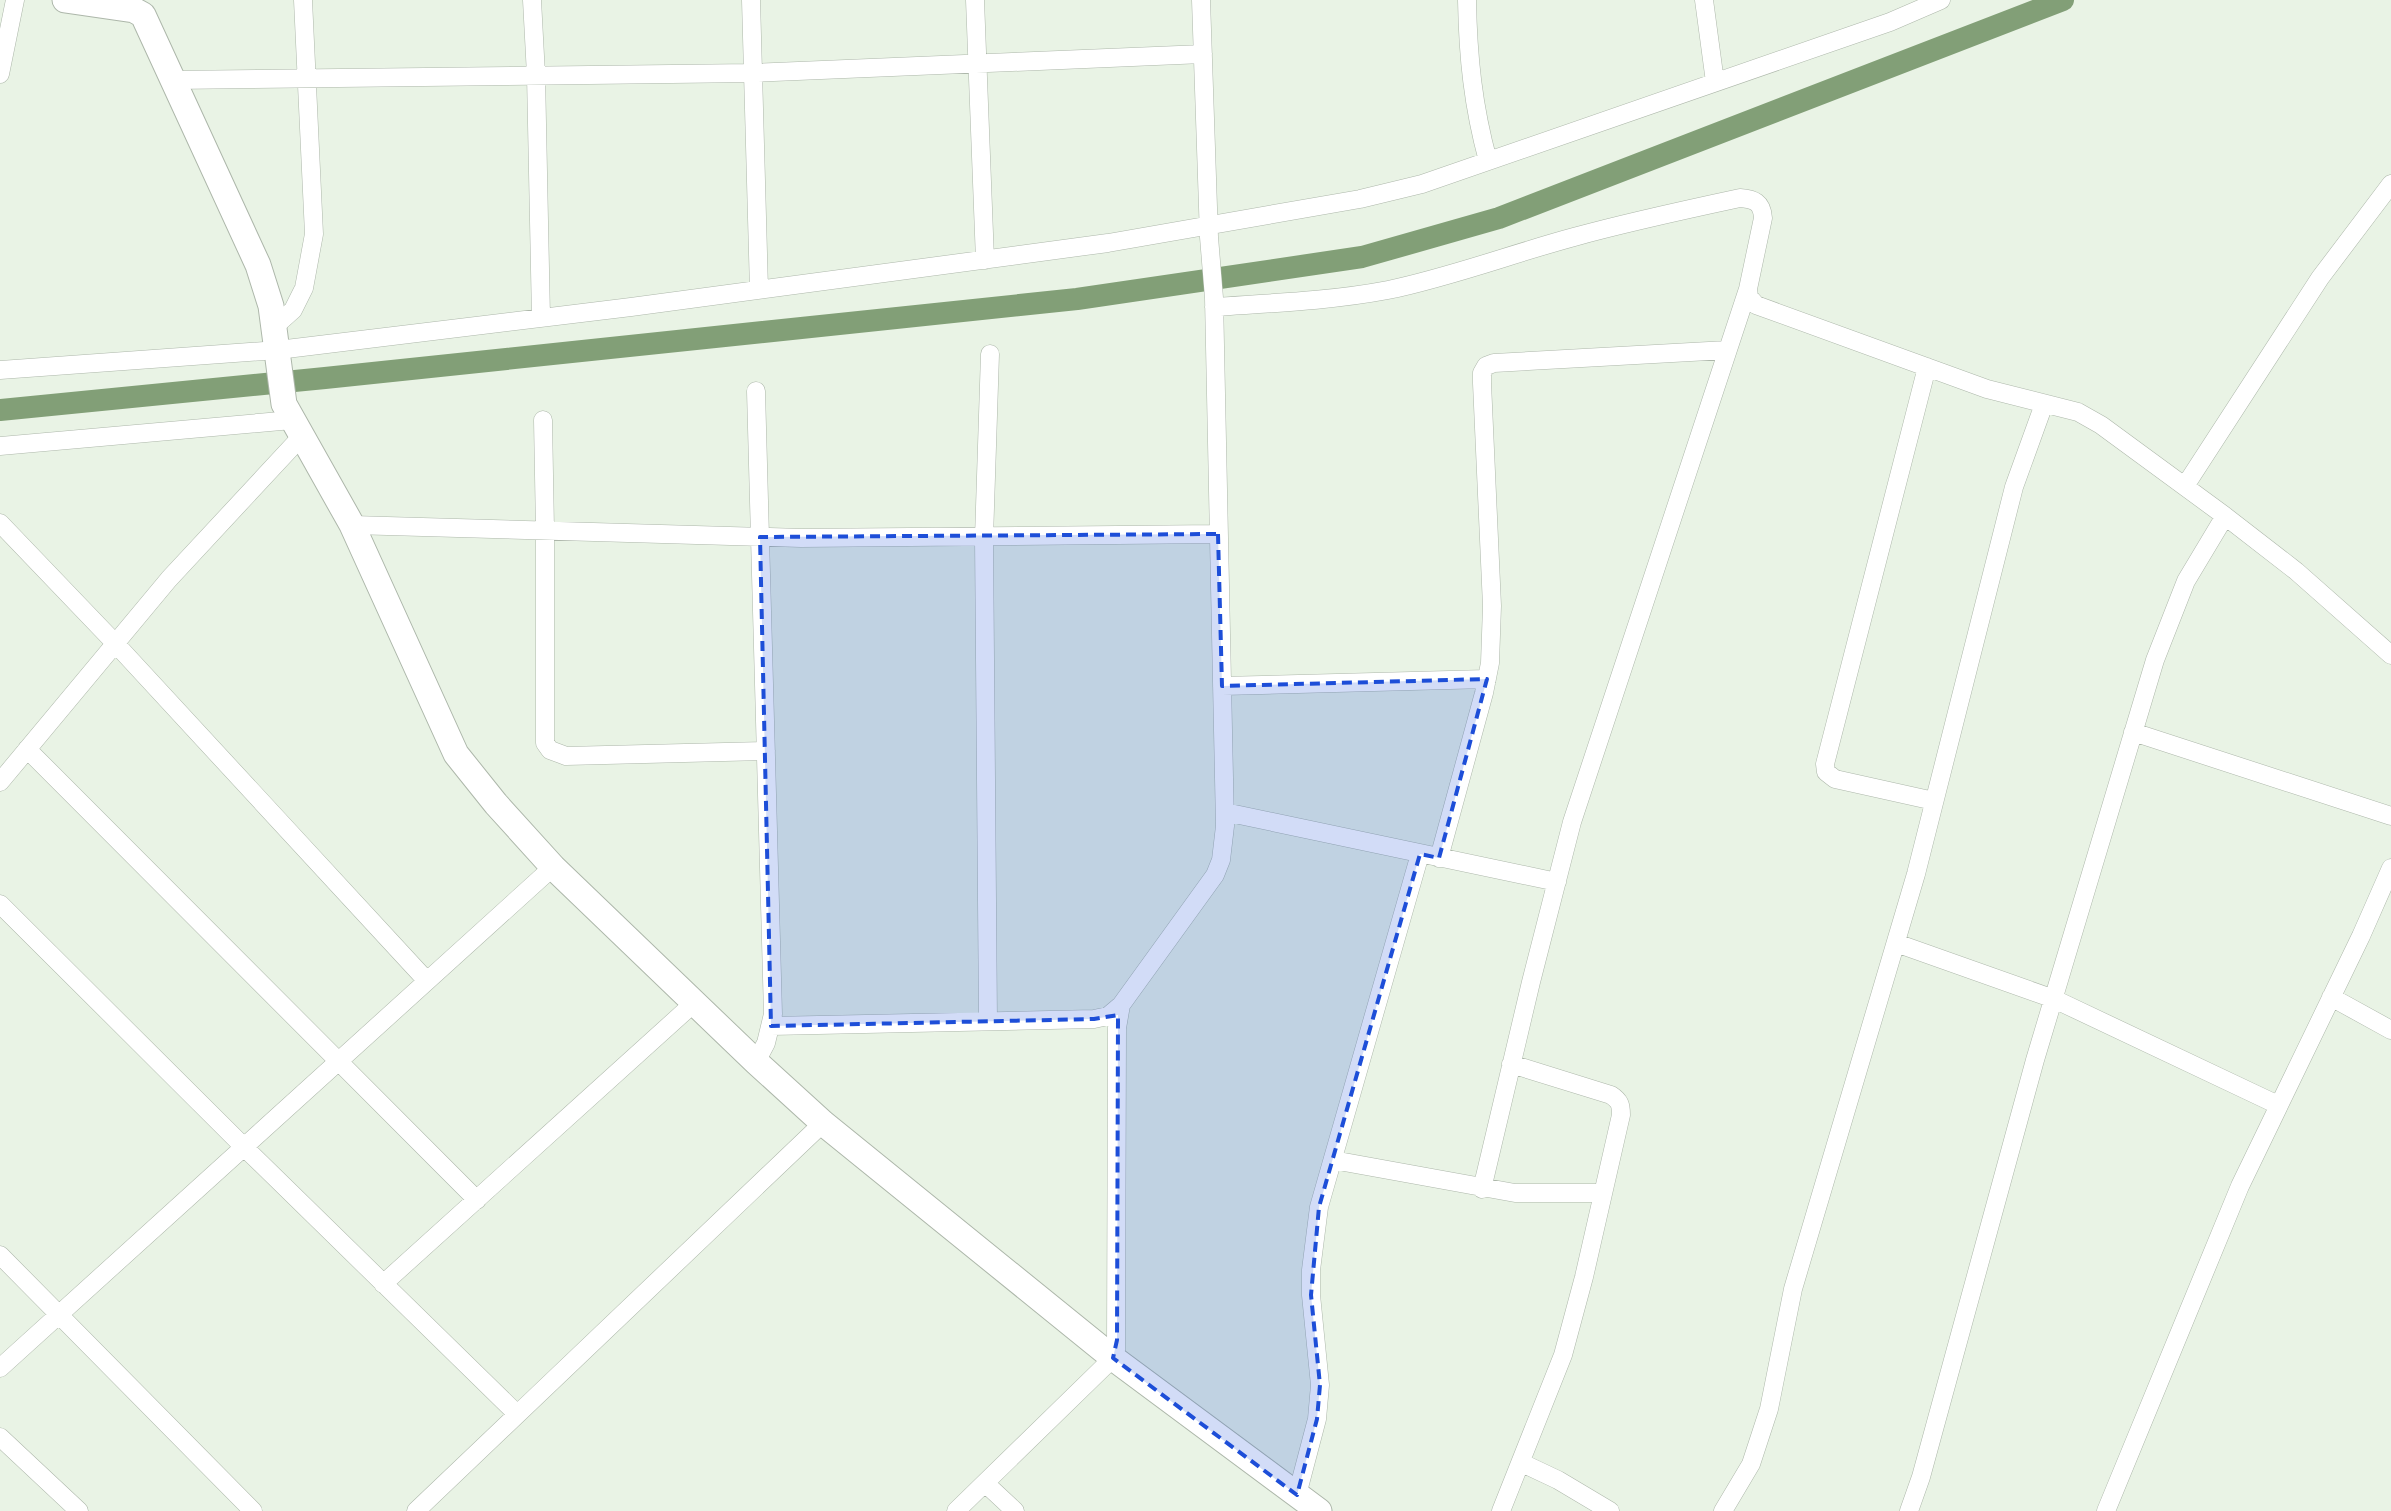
<svg xmlns="http://www.w3.org/2000/svg" width="2391" height="1511" font-family="'Zilla Slab',serif">
<rect width="100%" height="100%" fill="#e9f3e5"/>
<g fill="none" stroke-linecap="round" stroke-linejoin="round">
<path stroke="#829f77" stroke-width="22" d="M0,410L325,378L1077,299L1362,257L1499,218L2063,0"/>
<defs>
<path id="street" d="M532,0L536,75L541,318
M751,0L759,290
M975,0L985,260
M1467,0C1468,57 1473,106 1488,161
M1704,0L1715,82
M0,74L15,0
M172,80L752,73L1203,54
M1214,307C1272,303 1330,301 1388,290C1451,277 1511,254 1574,237C1628,222 1684,210 1740,198C1754,199 1762,202 1763,218L1748,289L1749,297L1756,305L1987,389L2078,412L2101,425L2225,516L2296,571L2391,655
M274,327L293,310L304,288L314,234L303,0
M1927,367L1825,764L1826,772L1835,779L1934,801
M0,370L278,350L631,307L1108,243L1360,199L1422,184L1890,22L1941,0
M756,391L773,1014L766,1043L756,1062
M543,420L545,530V743L550,750L566,756L766,751
M0,446L292,420
M2185,486L2320,278L2391,184
M0,523L114,642L427,981
M352,525L801,538L1218,534
M1222,686L1487,679
M2133,732L2391,816
M27,749L477,1200
M0,782L169,579L301,437
M1225,812L1557,882
M1439,858L1484,693L1490,663L1492,606L1482,383V373L1486,366L1494,363L1727,350
M0,904L244,1147L517,1414
M1896,943L2054,999L2278,1105
M2331,997L2391,1030
M988,1021L984,538L990,354
M771,1026L1094,1019L1108,1016L1121,1005L1215,875L1221,860L1225,826L1214,298L1209,237L1201,0
M1333,1160L1515,1193H1603
M1482,1189L1531,982L1572,822L1748,289
M0,1255L253,1511
M383,1284L694,1003
M0,1368L553,867
M0,1437L79,1511
M1522,1463L1558,1480L1610,1511
M985,1483L1015,1511
M1297,1495L1317,1419L1320,1385L1311,1295V1270L1319,1207L1420,854
M416,1511L823,1123
M956,1511L1113,1358L1116,1350L1117,1028L1121,1005
M1501,1511L1563,1355L1584,1277L1621,1115C1621,1105 1620,1101 1611,1095L1511,1064
M1723,1511L1751,1464L1769,1409L1793,1289L1916,874L2014,487L2044,404
M1909,1511L1921,1477L2035,1060L2155,660L2186,581L2225,516
M2106,1511L2240,1186L2361,936L2391,868"/>
<path id="secondary" d="M65,0L134,10L143,15L258,265L271,306L284,404L352,525L456,754L496,804L553,867L756,1062L823,1123L1113,1358L1319,1511"/>
</defs>
<use href="#street" stroke="#adb7aa" stroke-width="19"/>
<use href="#secondary" stroke="#adb7aa" stroke-width="27"/>
<use href="#street" stroke="#fff" stroke-width="18"/>
<use href="#secondary" stroke="#fff" stroke-width="25"/>
</g>
<path fill="#1d4ed8" fill-opacity="0.2" stroke="#1d4ed8" stroke-width="4" stroke-dasharray="10 6" stroke-linejoin="round" d="M1218,534L1222,686L1487,679L1439,858L1420,854L1319,1207L1311,1295L1320,1385L1317,1419L1297,1495L1113,1358L1117,1340L1118,1015L1094,1019L771,1026L760,537Z"/>
</svg>
